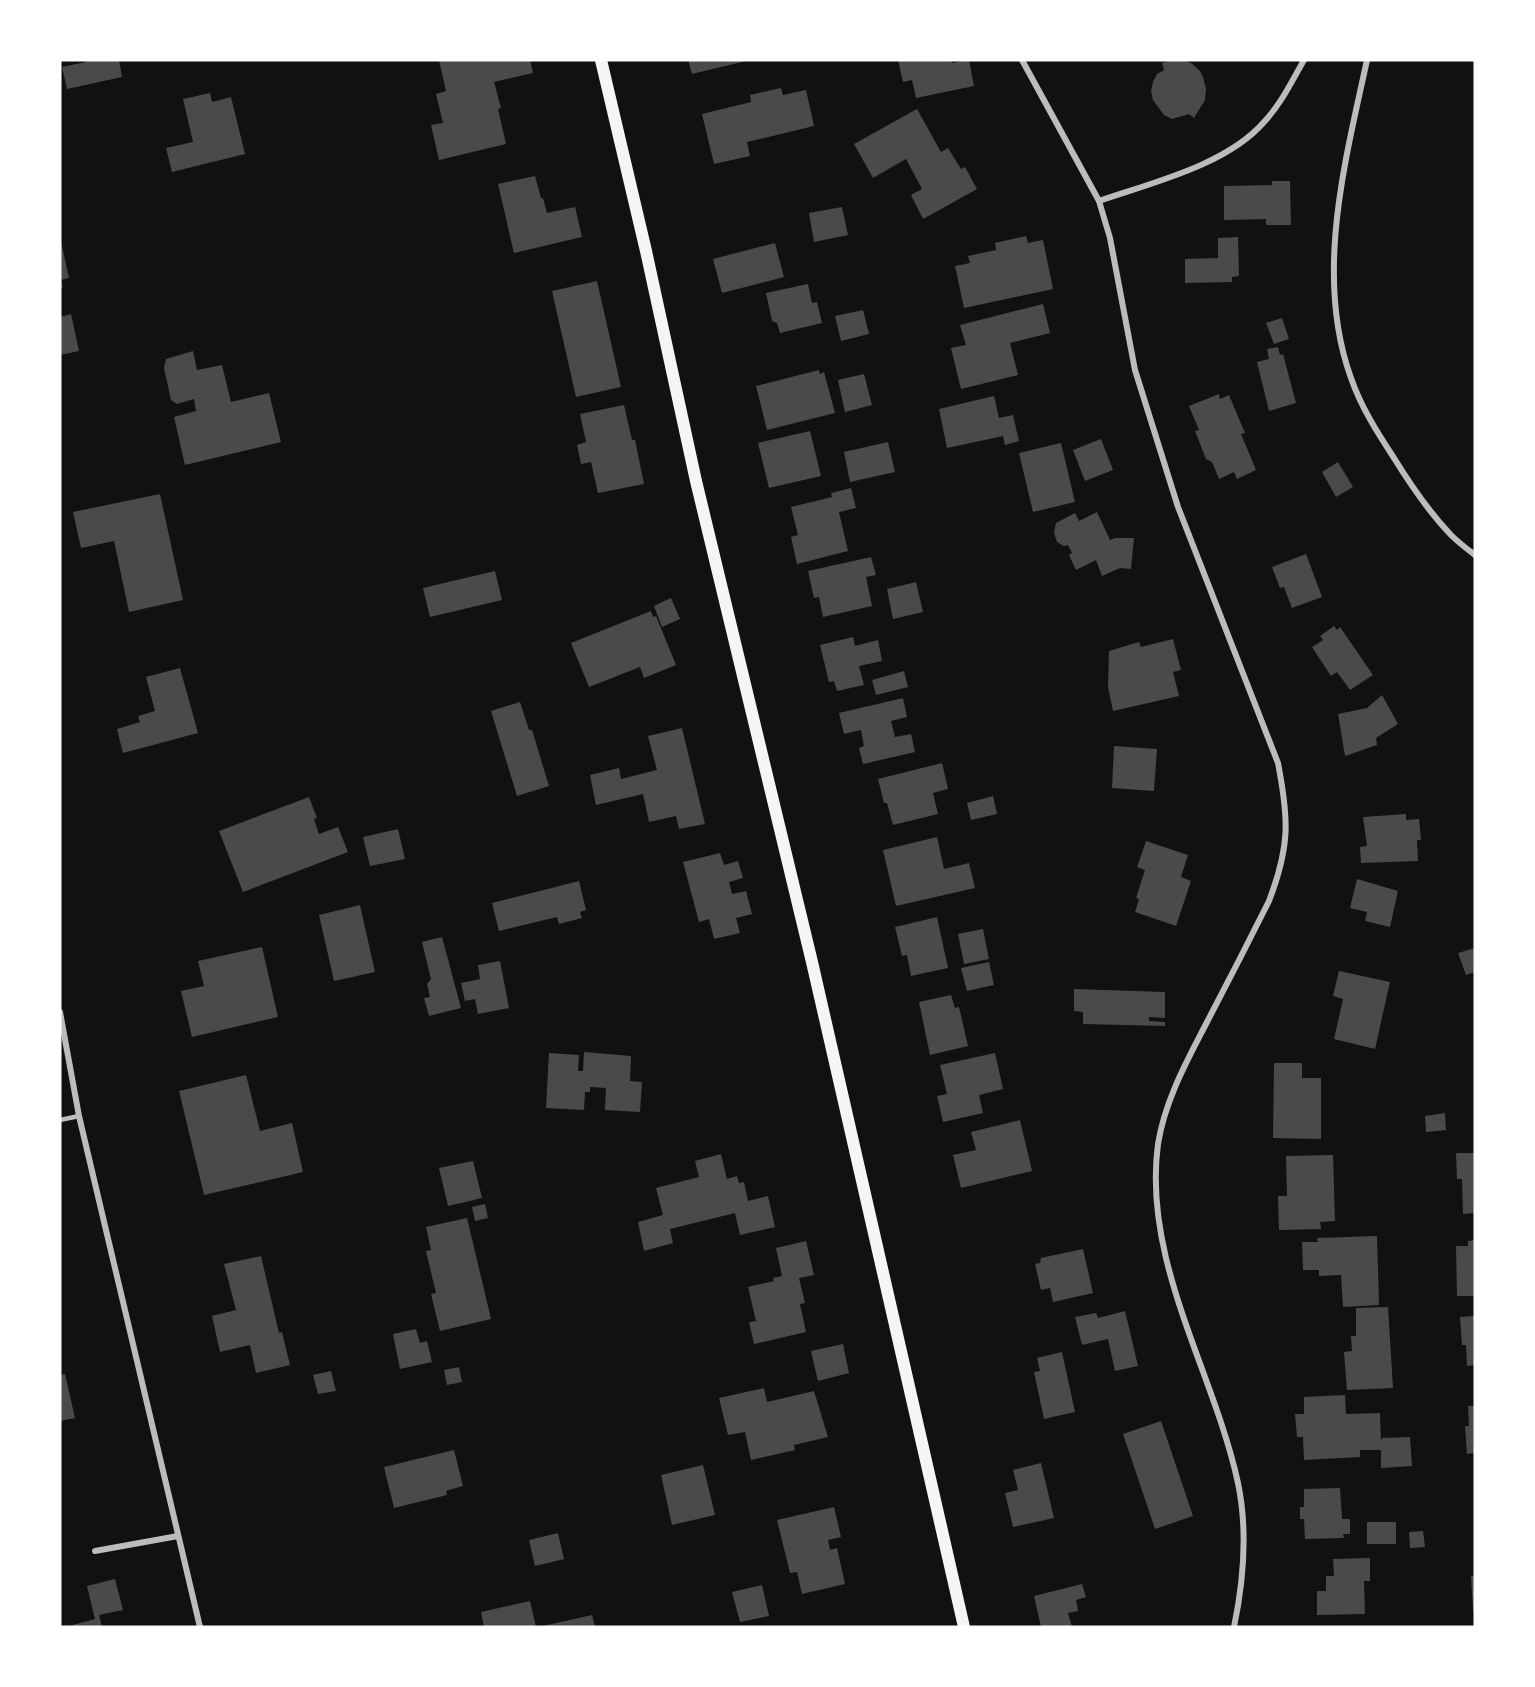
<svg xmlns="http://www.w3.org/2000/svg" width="1535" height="1687" font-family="Manrope,sans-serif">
<rect width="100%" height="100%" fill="#111"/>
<path fill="#4a4a4a" d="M85,60H119L122,77L67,89L62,67L86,62Z
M439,60H530L533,73L494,82L501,108L498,109L506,144L439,160L431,125L443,123L436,94L446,91Z
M688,60H746V61L692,74Z
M898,60H951L952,63L969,60L974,86L916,98L912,80L903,82Z
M1173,60L1185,61L1191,63L1200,71L1203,77L1206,89L1205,100L1194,118L1189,114L1172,119L1164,115L1153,100L1151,91L1153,82L1157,74L1164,70L1162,63Z
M781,88L783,95L806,90L814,126L747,142L750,156L714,164L702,114L751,102L750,95Z
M210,93L212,102L231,97L245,154L172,172L166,148L193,142L183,99Z
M917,109L941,152L948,148L961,169L965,167L977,189L923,219L911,195L922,189L906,159L873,178L854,144Z
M535,176L541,198H543L547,213L575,207L582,237L514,253L498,184Z
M1272,181H1290L1291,225H1266V219L1224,220V186L1272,185Z
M842,207L848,235L814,242L809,213Z
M1026,236L1028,243L1043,240L1053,289L964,308L955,266L970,263L968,256L996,250L995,243Z
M60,237L69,278L61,280L63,287L60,288Z
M1238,237L1239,276L1232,277V282L1185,283V259L1218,258V238Z
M775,243L784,277L722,293L713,259Z
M597,281L621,387L576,397L552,291Z
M808,284L812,303L817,302L822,323L780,333L777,323L772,321L766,293Z
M1043,304L1050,333L1010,343L1018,375L961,389L951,348L966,345L960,325Z
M863,310L869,334L841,341L835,316Z
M71,314L79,351L60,355V317Z
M1282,318L1289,339L1274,344L1266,323Z
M1278,347L1280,355L1283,354L1296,403L1269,411L1257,362L1269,359L1267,349Z
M193,351L197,370L222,365L231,402L269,393L281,442L185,465L174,417L196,411L194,399L177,404L171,400L164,368L166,359Z
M819,370L820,374L824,372L835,413L767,430L756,386Z
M864,374L872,405L845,412L838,380Z
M1219,394L1220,399L1229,395L1245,433L1241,434L1256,470L1237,479L1234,472L1219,479L1212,462L1206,459L1195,431L1199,430L1189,406Z
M994,396L999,418L1013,415L1019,441L1005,445L1003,436L947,448L939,409Z
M624,405L632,440H635L644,484L598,493L591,462L581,464L577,445L586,442L580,414Z
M810,431L821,476L769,488L758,443Z
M1101,439L1113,470L1085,481L1073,450Z
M888,442L895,472L850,482L844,452Z
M1061,443L1075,502L1033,512L1019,453Z
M1338,462L1353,487L1336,497L1322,472Z
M851,488L856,508L839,512L848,551L797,564L791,537L798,535L791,507L832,497L831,493Z
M160,494L183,600L129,612L114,541L81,548L73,512Z
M1097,512L1110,540L1115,538H1134L1131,569L1120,568L1102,576L1096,560L1076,570L1069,555L1072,553L1068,545L1064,546L1057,542L1054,533L1056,523L1075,513L1079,521Z
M1306,554L1322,597L1292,608L1284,587L1280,588L1272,567Z
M871,557L876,575L866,577L872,606L823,617L819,597L814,598L808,571Z
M495,571L502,600L430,617L423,588Z
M916,582L923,612L893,619L887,589Z
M671,598L680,619L662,627L654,606Z
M651,611L653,617L656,616L676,665L644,678L640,667L589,687L571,643Z
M1334,626L1337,630L1340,627L1373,675L1350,690L1337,672L1331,676L1312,647L1323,640L1320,636Z
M853,637L855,646L878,640L882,661L859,666L864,685L837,691L834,681L829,682L820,645Z
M1173,639L1181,670L1173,672L1179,696L1113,711L1108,687L1109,651L1139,642L1141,647Z
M180,668L198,733L123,753L117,729L140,722L138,716L155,711L146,677Z
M904,671L908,687L876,695L872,680Z
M1382,695L1398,724L1376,738L1377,745L1345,756L1338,714L1367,708Z
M903,698L907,717L891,721L895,737L911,734L915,752L863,764L859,748L864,746L861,730L844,734L839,713Z
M520,702L529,730H532L549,786L517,796L491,711Z
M682,728L705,824L679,829L676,816L649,822L643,794L596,805L590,775L619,768L621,779L657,770L648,736Z
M1114,746L1157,749L1154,791L1112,788Z
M942,763L948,789L933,793L938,814L893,825L887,803H884L878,779Z
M993,796L997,814L971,820L967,803Z
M309,797L317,818L314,819L319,834L338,827L348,852L243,892L219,831Z
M1406,814V820L1419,819L1421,840H1417L1418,861L1361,863L1360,847L1367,846L1363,817Z
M398,829L405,859L370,866L363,837Z
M937,837L944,869L969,863L975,888L896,906L883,850Z
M1146,841L1188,855L1181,877L1191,881L1176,926L1135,912L1139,899L1136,898L1145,870L1137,867Z
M720,853L724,865L738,861L743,878L729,882L732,894L746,891L752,914L736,918L740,933L714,939L709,919L699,922L683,862Z
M1357,879L1398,891L1390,927L1365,921L1367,912L1350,908Z
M579,881L586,910L580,912L582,918L559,924L557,917L499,931L492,903Z
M360,905L375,972L334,981L319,915Z
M937,917L948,968L911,976L907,955L902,956L895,927Z
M983,929L989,959L964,964L958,934Z
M442,937L461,1008L429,1016L424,998L430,997L427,984L431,979L422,942Z
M262,947L278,1017L192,1037L181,991L204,986L198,961Z
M1475,948V972L1466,975L1458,953Z
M500,961L509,1008L478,1014L475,999L465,1001L461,983L480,979L478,965Z
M989,962L994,985L967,991L961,968Z
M1339,971L1390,982L1375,1049L1334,1039L1343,999L1333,996Z
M1074,989L1165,992V1018L1149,1017V1021L1165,1022V1026L1083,1024V1012L1074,1011Z
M951,995L955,1008L959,1007L968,1046L930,1055L919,1002Z
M584,1052L631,1056L630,1081L642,1082L640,1112L605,1110L606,1088L590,1087V1092H585L584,1110L546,1108L549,1053L579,1055L578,1071H583Z
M995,1053L1003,1089L979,1095L983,1113L943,1122L937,1096L947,1094L940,1065Z
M1274,1063H1302V1078H1321V1139L1273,1138Z
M246,1075L260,1131L292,1123L303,1172L204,1195L179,1091Z
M1445,1113L1446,1130L1426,1132L1425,1116Z
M1020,1120L1032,1171L961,1188L953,1155L976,1150L971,1132Z
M1456,1153H1475V1213L1463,1214L1462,1179H1457Z
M721,1154L727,1179L737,1176L739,1183L744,1182L748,1201L768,1196L775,1227L740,1235L735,1213L670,1229L673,1243L644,1251L638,1222L663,1215L656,1188L699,1177L695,1161Z
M1333,1155L1335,1221L1320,1222L1321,1229L1279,1230L1278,1196H1287L1286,1156Z
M473,1161L482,1198L448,1206L439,1168Z
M485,1204L488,1218L475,1221L472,1207Z
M467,1218L491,1319L440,1331L431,1294L436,1293L426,1251L431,1250L426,1227Z
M1377,1236L1379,1305L1343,1307L1341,1275L1319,1276V1270H1303L1302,1242H1318L1317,1238Z
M1475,1240V1296H1457L1456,1246H1468V1241Z
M806,1241L814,1275L799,1278L805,1303L800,1304L806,1332L754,1344L749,1322L756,1321L748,1287L774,1281L773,1278L782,1276L776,1248Z
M1083,1249L1093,1293L1053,1302L1050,1288L1041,1290L1035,1264L1040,1263L1041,1258Z
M261,1256L279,1333L282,1332L290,1365L256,1373L250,1345L220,1352L212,1316L236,1310L224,1264Z
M1388,1307L1393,1388L1347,1390L1344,1352L1352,1351L1351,1336H1356V1308Z
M1125,1311L1138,1366L1115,1371L1108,1339L1082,1345L1075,1317L1096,1313L1098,1318Z
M1475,1316V1365L1467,1366L1466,1345H1462L1460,1317Z
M416,1329L420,1343L427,1341L432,1362L400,1369L393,1334Z
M843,1344L849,1373L818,1381L811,1351Z
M1062,1352L1075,1412L1044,1419L1034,1372L1040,1371L1037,1358Z
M459,1367L462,1382L447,1385L444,1370Z
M331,1371L336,1391L318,1394L313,1375Z
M65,1374L75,1418L60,1421V1375Z
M764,1388L767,1402L814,1391L828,1437L794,1445L795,1450L751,1460L745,1432L728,1435L719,1398Z
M1345,1395L1346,1414L1380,1413L1381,1442L1382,1438L1410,1437L1412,1466L1381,1468V1450H1360V1457L1304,1460L1303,1437H1297L1295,1414H1304V1397Z
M1468,1406H1475V1453L1467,1454L1465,1426H1469Z
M1161,1421L1193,1516L1155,1529L1123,1434Z
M454,1450L463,1486L446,1491L447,1495L394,1508L384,1467Z
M1041,1463L1054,1518L1013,1527L1005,1493L1018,1490L1013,1470Z
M703,1465L715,1515L672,1525L661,1475Z
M1340,1488L1342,1519H1350V1534H1343L1344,1538L1305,1539L1304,1519H1300V1507H1304V1489Z
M834,1507L841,1537L828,1540L830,1550L837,1548L845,1584L802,1594L797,1572L790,1573L777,1520Z
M1367,1522H1396V1544H1367Z
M1423,1531L1425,1547L1410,1548L1409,1532Z
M558,1533L564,1559L535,1566L529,1540Z
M1370,1558V1581H1364L1365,1614L1317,1615V1591H1326V1576H1334L1333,1559Z
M1471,1576H1475V1611H1473Z
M115,1579L123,1610L99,1615L102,1627H65L95,1619L87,1586Z
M1082,1584L1086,1597L1076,1600L1078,1611L1068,1613L1072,1627H1041L1034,1596Z
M762,1585L769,1616L740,1622L732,1592Z
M530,1601L536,1627H484L481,1612Z
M592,1615L595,1627H543V1626Z"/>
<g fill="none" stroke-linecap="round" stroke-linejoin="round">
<path stroke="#bcbcbc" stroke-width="4.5" d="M60,1120L79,1116"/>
<path stroke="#bcbcbc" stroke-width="6" d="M1022,60L1099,201L1110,238L1135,370L1178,507L1278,763C1289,820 1290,846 1269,901C1249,941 1228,982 1207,1022C1187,1061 1165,1100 1158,1144C1142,1261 1214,1372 1238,1483C1248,1531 1244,1579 1234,1627
M1367,60C1345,162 1314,276 1351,378C1361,407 1377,432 1394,458C1410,484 1429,512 1451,535C1458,542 1467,549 1475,555
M1099,201C1151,183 1227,165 1264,122C1281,104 1292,81 1304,60
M60,1012L79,1116L200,1627
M95,1551L178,1536"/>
<path stroke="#f5f5f5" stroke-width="12" d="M601,60L646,251L696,481L812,962L964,1627"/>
</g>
<rect width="1535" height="1687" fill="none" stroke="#ffffff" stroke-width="123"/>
</svg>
